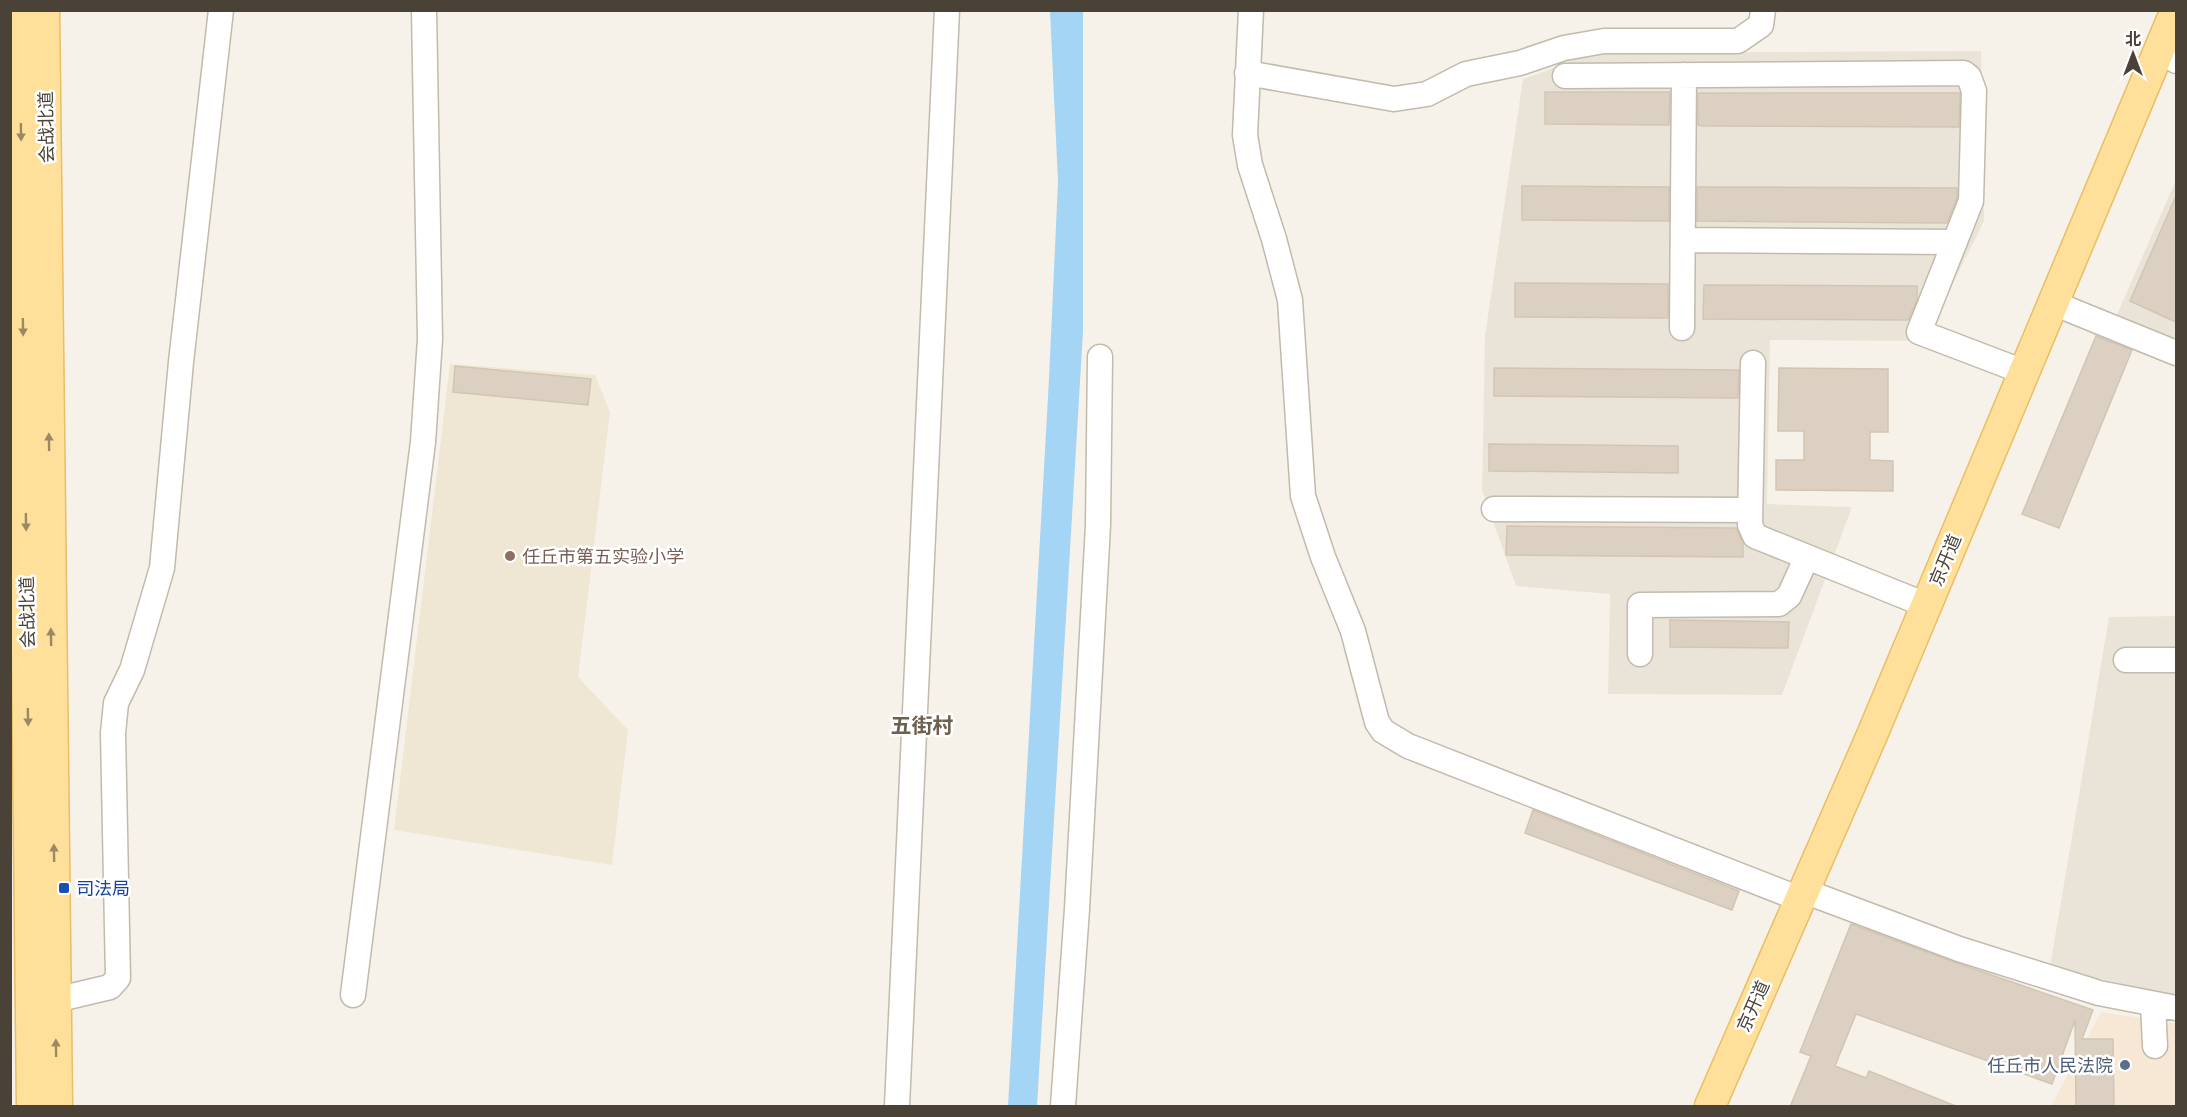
<svg xmlns="http://www.w3.org/2000/svg" width="2187" height="1117" font-family="'Work Sans','Noto Sans SC',sans-serif">
<rect width="100%" height="100%" fill="#f6f2ea"/>
<path fill="#eae4d8" d="M1981,51L1984,221L1924,341L1770,340L1767,504L1852,507L1782,695L1608,694L1610,594L1516,586L1482,490L1485,336L1523,79L1546,71L1586,53Z
M2176,180V344L2115,319Z
M2176,616V996L2050,967L2109,617Z"/>
<path fill="#f7e8d5" d="M2101,1012L2176,1023V1106H2051Z"/>
<path fill="#efe7d4" d="M450,364L595,375L610,412L578,677L628,730L612,865L394,830Z"/>
<path fill="#a5d5f4" d="M1050,11H1083V331L1037,1106H1008L1049,379L1058,182Z"/>
<path fill="#dbd0c2" stroke="#d3c5b2" stroke-width="1.5" d="M1545,92H1670L1669,125L1545,124Z
M1698,93H1960L1959,127L1704,126L1698,125Z
M1522,186L1669,187V221L1522,220Z
M1697,187H1703L1957,188V198L1947,223L1697,221Z
M2176,196V322L2130,301Z
M1515,283L1668,284V318L1515,317Z
M1704,285L1917,286V300L1908,320L1703,319Z
M2096,336L2132,350L2059,528L2022,514Z
M455,366L591,379L588,405L453,392Z
M1494,368L1739,370L1738,398L1494,396Z
M1779,368L1888,369V432H1870V460L1893,461V491L1776,490V460H1804V431H1778Z
M1489,444L1678,446V473L1489,471Z
M1507,526L1736,528L1743,543V557L1506,555Z
M1670,620L1789,622L1788,648L1670,647Z
M1533,810L1739,891L1732,910L1525,833Z
M1851,924L1954,962L2093,1010L2082,1039H2113L2114,1107H2076L2075,1020L2052,1084L1856,1014L1835,1066L1866,1078L1869,1071L1958,1107H1790L1811,1056L1800,1052Z"/>
<g fill="none" stroke-linecap="round" stroke-linejoin="round">
<defs>
<path id="minor" d="M1251,10L1245,135L1250,165L1274,239L1290,300L1303,496L1323,557L1353,631L1377,722L1383,731L1408,746L1800,899
M2159,49L2176,61
M1247,73L1394,99L1427,94L1466,74L1520,63L1564,48L1604,41H1738L1761,25L1763,10
M1565,76L1964,73L1969,77L1974,91L1971,201L1919,332L2024,372
M1683,240L1955,242
M2053,303L2176,353
M1682,328L1684,75
M1753,363L1750,525L1755,536L1926,605
M1494,509L1750,510
M1640,654V605L1779,604L1789,596L1807,557
M2126,660H2176
M1804,891L1959,949L2099,993L2176,1008
M353,995L423,442L430,339L424,10
M55,1000L110,987L118,978L113,733L116,703L132,670L162,568L181,362L221,10
M2153,1004L2155,1046
M897,1106L947,10
M1063,1106L1077,909L1098,525L1100,357"/>
<path id="major" d="M20,10L32,1106
M44,10L57,1106
M1710,1106L1872,735L2176,10"/>
</defs>
<use href="#minor" stroke="#c2baac" stroke-width="27"/>
<use href="#major" stroke="#e9be64" stroke-width="33"/>
<use href="#minor" stroke="#fff" stroke-width="24"/>
<use href="#major" stroke="#ffe09a" stroke-width="30"/>
</g>
<defs><path id="oneway-solid" d="M-6-.8H1V-3.2L6.5 0L1 3.2V.8H-6Z" transform="scale(1.5)"/></defs>
<g fill="#9b8964">
<use href="#oneway-solid" transform="translate(21 132) rotate(89)"/>
<use href="#oneway-solid" transform="translate(23 327) rotate(89)"/>
<use href="#oneway-solid" transform="translate(49 442) rotate(-91)"/>
<use href="#oneway-solid" transform="translate(26 522) rotate(89)"/>
<use href="#oneway-solid" transform="translate(51 637) rotate(-91)"/>
<use href="#oneway-solid" transform="translate(28 717) rotate(89)"/>
<use href="#oneway-solid" transform="translate(54 853) rotate(-91)"/>
<use href="#oneway-solid" transform="translate(56 1048) rotate(-91)"/>
</g>
<circle fill="#8d6e63" stroke="#fff" stroke-width="2" cx="510" cy="556" r="6"/>
<rect fill="#1a4fb4" stroke="#fff" stroke-width="2" x="58" y="882" width="12" height="12" rx="3"/>
<circle fill="#5c6f8a" stroke="#fff" stroke-width="2" cx="2125" cy="1065" r="6"/>
<g text-anchor="middle" dominant-baseline="central" stroke-width="5" stroke-linejoin="round" paint-order="stroke">
<g font-size="18" fill="#4a4237" stroke="#fff">
<text transform="translate(46 127) rotate(-91)">会战北道</text>
<text transform="translate(1945 560) rotate(-67)">京开道</text>
<text transform="translate(27 612) rotate(-91)">会战北道</text>
<text transform="translate(1753 1006) rotate(-66)">京开道</text>
</g>
<g font-size="18" fill="#785e54" stroke="#fff" text-anchor="start">
<text x="522" y="556">任丘市第五实验小学</text>
</g>
<g font-size="18" fill="#164399" stroke="#fff" text-anchor="start">
<text x="76" y="888">司法局</text>
</g>
<g font-size="18" fill="#4e5e75" stroke="#fff" text-anchor="end">
<text x="2113" y="1065">任丘市人民法院</text>
</g>
<g font-size="21" font-weight="bold" fill="#6d604e" stroke="#fff">
<text x="922" y="725">五街村</text>
</g>
</g>
<rect width="2187" height="1117" fill="none" stroke="#4a4237" stroke-width="24"/>
<g transform="translate(2133 54)" stroke="#ffffff" stroke-width="4.5" paint-order="stroke">
<path d="M0-4.5L10 22L0 15L-10 22Z" fill="#4a4237"/>
<text y="-9" font-size="16" font-weight="bold" text-anchor="middle" fill="#4a4237">北</text>
</g>
</svg>
